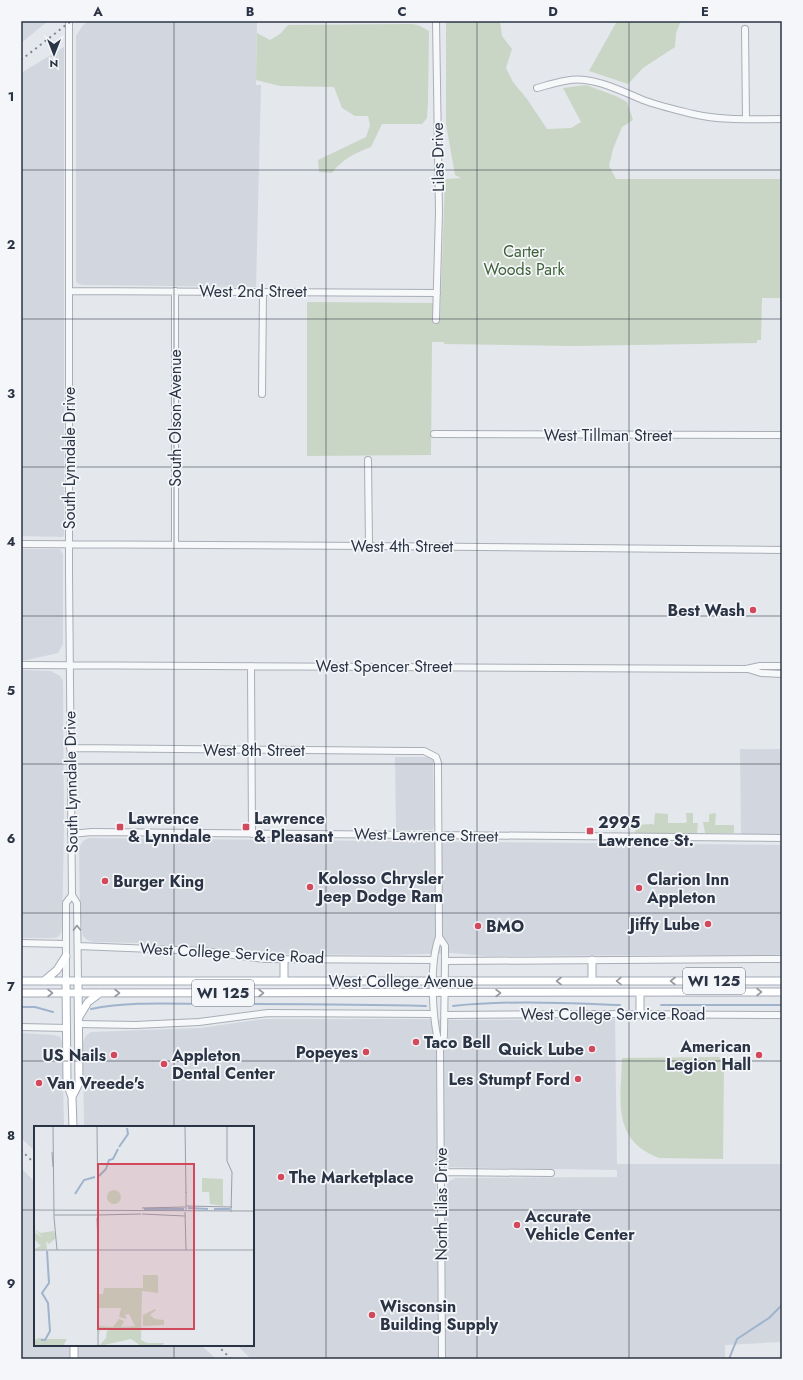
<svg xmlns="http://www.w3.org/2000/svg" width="803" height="1380" font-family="Jost,sans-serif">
<rect width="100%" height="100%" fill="#e4e7ec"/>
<path fill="#d2d6de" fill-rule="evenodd" d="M21,21H48L21,43Z
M90,21H257L256,85H261L256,287L82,285L77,283L76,280V36L83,25Z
M64,47V534L63,537L21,536V73Z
M21,549H60L63,554V644L58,653L27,660H21Z
M21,670L51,671L60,676L63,681L64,827L62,929L61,933L58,937L54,938H21Z
M740,749H782V834H741Z
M395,757H430L433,759L434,825L433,830H396Z
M90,838L782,845V954L766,956L675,955L485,956L453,953L394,955L277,954L138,943L94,942L87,940L83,936L80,916L79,847L84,840Z
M263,1019H424L458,1020L615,1019L617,1164H782V1342L725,1345V1359H251L237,1345H253V1127H84L83,1042L86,1036L91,1032L200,1028ZM436,1167L617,1170V1177L455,1178L448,1182L446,1189L447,1215H436Z
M21,1033L54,1035L60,1037L62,1042L64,1127H35V1151L21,1138Z
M21,1168L35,1182V1345H201L216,1359H21Z"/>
<path fill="#c9d6c5" d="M446,21H500L502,36L512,49L506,68L513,82L527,99L547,129L571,128L581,122L563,88L586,85L616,96L627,102L633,120L622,127L613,149L609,166L616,179H782V298H762L761,340H757V343L573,346L444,344V342H432L431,455L307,456V302L433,303V320L440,321L445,179L461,178L455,175L446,124Z
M617,21H681L676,33L675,47L643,68L628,84L589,71Z
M412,24L418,25L429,31L428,101L427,118L422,124H382L371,147C355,153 342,159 332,173L319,172L318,160L366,137L370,125L368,116H355L342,108L334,87L280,86L256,80L257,33L270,40L280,34L288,25Z
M655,813L668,814V823H685L687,822L686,813H693V823H698L697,833H635L636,825L652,824L654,825Z
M716,813L715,825H734V833H705L703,822H709V814Z
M719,1057L724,1062L723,1159L659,1158C611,1140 621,1100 622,1058Z"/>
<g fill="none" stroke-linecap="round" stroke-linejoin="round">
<path stroke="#9fb4cc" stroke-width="2" d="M661,1005H782
M453,1006C508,1000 565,1003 620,1005
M21,1007H35L53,1012
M91,1009C131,1001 172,1004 212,1004C283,1004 354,1004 426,1006
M729,1359L737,1339L769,1318L782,1305"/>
<defs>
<path id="minor" d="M69,21V575L72,895L77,903L78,981
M436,21L439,212L436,320
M745,29L746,119
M537,88C552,84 569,78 585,80C606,83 624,92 643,100C659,106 677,110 693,114C723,121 752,119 782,119
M69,291L437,293
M262,394L263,292
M434,434L782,435
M368,460L369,546
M21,544L369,546L782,550
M175,545V291
M21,665L746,669L760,666H782
M251,666L252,834
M748,669L761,673L782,674
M70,748L410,751H424L436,757L438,763V772L439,937C429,964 432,1020 440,1048L442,1359
M71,834L92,832L782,838
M439,937L445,946V961L444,1036L440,1048
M21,943L66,944
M78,946L202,951L265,959L434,960
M445,961L782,959
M66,981V903L72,895
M444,1015L596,1014L782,1015
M78,1024L135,1025L199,1022L268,1013L434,1014
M21,1027L67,1028
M441,1172L551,1173"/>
<path id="major" d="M21,981H782
M44,981L57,970L66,956
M66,981L67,1083L72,1097L73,1127
M284,981V959
M592,981V960
M21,993L782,992
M640,993V1015
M79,1017L88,1002L100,993
M72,1097L79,1083L78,981
M74,1345V1359"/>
</defs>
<use href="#minor" stroke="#a9aeb7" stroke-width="8"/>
<use href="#major" stroke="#a3abb8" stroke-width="9"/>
<use href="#minor" stroke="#f7f8fa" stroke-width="6"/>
<use href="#major" stroke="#fff" stroke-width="7"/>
<path stroke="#7d8696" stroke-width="2" stroke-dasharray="2 4" stroke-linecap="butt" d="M21,60L71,21
M21,1150L35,1164
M217,1345L231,1359"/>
</g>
<defs><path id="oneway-chevron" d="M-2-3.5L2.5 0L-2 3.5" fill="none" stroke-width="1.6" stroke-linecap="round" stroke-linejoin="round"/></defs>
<use stroke="#9196a0" href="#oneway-chevron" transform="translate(77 928) rotate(-91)"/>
<g stroke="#959aa2">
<use href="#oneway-chevron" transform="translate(559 981) rotate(-180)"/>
<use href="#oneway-chevron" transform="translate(619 981) rotate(179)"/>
<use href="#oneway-chevron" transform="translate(673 981) rotate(-180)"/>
<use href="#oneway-chevron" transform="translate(759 992)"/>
<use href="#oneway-chevron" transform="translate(50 993)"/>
<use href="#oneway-chevron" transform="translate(117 993)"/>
<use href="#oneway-chevron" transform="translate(261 993)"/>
<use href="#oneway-chevron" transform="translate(498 993)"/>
</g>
<path fill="none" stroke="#2b3445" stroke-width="1" stroke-opacity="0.55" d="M174,21V1127M326,21V1359M477,21V1359M629,21V1359M21,170H782M21,319H782M21,467H782M21,616H782M21,764H782M21,913H782M21,1061H782M21,1210H35M253,1210H782M174,1345V1359"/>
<g fill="#d1495b" stroke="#f4f6f9" stroke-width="1.5">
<circle cx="753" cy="610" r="4"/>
<rect x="116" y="823" width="8" height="8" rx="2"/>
<rect x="242" y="823" width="8" height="8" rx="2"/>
<rect x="586" y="827" width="8" height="8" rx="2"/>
<circle cx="105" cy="881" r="4"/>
<circle cx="310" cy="887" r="4"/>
<circle cx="639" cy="888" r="4"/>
<circle cx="708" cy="924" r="4"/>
<circle cx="478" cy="926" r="4"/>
<circle cx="416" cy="1042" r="4"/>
<circle cx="592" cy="1049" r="4"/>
<circle cx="366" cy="1052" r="4"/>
<circle cx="114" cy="1055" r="4"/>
<circle cx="759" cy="1055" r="4"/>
<circle cx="164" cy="1064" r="4"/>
<circle cx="578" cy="1079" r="4"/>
<circle cx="39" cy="1083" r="4"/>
<circle cx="281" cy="1177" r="4"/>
<circle cx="517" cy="1225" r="4"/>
<circle cx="372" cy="1315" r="4"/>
</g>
<g text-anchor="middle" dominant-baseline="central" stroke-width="3.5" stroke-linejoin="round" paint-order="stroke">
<g fill="#f4f6f9" stroke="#676e7b" stroke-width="1">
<rect x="683" y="968" width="62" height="26" rx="3"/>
<rect x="192" y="980" width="62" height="26" rx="3"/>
</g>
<g font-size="15" font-weight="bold" fill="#2b3445">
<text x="714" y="981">WI 125</text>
<text x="223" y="993">WI 125</text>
</g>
<g font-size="16" fill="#2b3445" stroke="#f4f6f9">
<text transform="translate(438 157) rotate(-91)">Lilas Drive</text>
<text x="253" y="291">West 2nd Street</text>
<text transform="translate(175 418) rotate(-90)">South Olson Avenue</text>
<text x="608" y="435">West Tillman Street</text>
<text transform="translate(69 458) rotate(-90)">South Lynndale Drive</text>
<text x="402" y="546">West 4th Street</text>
<text x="384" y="666">West Spencer Street</text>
<text x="254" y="750">West 8th Street</text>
<text transform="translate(71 782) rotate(-91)">South Lynndale Drive</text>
<text transform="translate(426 835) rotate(1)">West Lawrence Street</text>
<text transform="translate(232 953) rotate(3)">West College Service Road</text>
<text x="401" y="981">West College Avenue</text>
<text x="613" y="1014">West College Service Road</text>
<text transform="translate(441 1204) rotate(-90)">North Lilas Drive</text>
</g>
<g font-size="16" fill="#3f6138" stroke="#f4f6f9">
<text x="524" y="251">Carter<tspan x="524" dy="18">Woods Park</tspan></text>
</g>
<g font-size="16" font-weight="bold" fill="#2b3445" stroke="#f4f6f9" text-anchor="start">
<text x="745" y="610" text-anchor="end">Best Wash</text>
<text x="128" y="818">Lawrence<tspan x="128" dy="18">&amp; Lynndale</tspan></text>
<text x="254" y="818">Lawrence<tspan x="254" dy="18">&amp; Pleasant</tspan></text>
<text x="598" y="822">2995<tspan x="598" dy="18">Lawrence St.</tspan></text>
<text x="318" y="878">Kolosso Chrysler<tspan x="318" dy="18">Jeep Dodge Ram</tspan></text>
<text x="647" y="879">Clarion Inn<tspan x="647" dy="18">Appleton</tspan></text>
<text x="113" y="881">Burger King</text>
<text x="700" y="924" text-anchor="end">Jiffy Lube</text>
<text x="486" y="926">BMO</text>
<text x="424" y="1042">Taco Bell</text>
<text x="751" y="1046" text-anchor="end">American<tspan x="751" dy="18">Legion Hall</tspan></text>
<text x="584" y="1049" text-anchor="end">Quick Lube</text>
<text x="358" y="1052" text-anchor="end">Popeyes</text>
<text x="106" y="1055" text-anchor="end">US Nails</text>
<text x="172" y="1055">Appleton<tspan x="172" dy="18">Dental Center</tspan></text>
<text x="570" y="1079" text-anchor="end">Les Stumpf Ford</text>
<text x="47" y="1083">Van Vreede's</text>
<text x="289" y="1177">The Marketplace</text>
<text x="525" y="1216">Accurate<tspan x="525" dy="18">Vehicle Center</tspan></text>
<text x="380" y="1306">Wisconsin<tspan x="380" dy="18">Building Supply</tspan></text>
</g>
</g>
<g transform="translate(34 1126)">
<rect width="220" height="220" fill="#e4e7ec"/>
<path d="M168,52L189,53V80L176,78L175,66H168ZM73 71a7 7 0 1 1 14 0a7 7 0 1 1-14 0ZM0,103L6,107L20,105L22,112L15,118ZM0,106L12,114L13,123H0L7,120L0,113ZM109,149H124V167L108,165L107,214L113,217H130L128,220H107L97,213L65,220L72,212L73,205L78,203L66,202L65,210V200L79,201L85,193L90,195L87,201L101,200L95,188L91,189L93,193L85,191L87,182H65V168H69L70,162H109ZM121,183L122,184L116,189L121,193L130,194V199L109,200V189ZM5,212L13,213H33L29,220H0V214Z" fill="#c9d6c5"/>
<path fill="none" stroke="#9fb4cc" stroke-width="2" d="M85,21L94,8L93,2M65,50L72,43L75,34L79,33L84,23M41,68L50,54L61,51M154,82L174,83M110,83H150M180,83H196M7,214H11L16,205L14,177L8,167L15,157L13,125"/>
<path fill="none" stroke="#9a9fa9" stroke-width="1" d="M19,0L20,91M63,0L64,93M151,0L152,67M193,0V35L198,46L197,86M18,26L19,41M152,66V84M152,80L198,81M108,82L151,81M0,84L220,85M151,86L152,124M108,88L151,90M20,89H63M64,89L107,88M20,91L23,124M63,92L64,119M0,124H220M64,220V119"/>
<path fill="#d1495b" fill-opacity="0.15" stroke="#d1495b" stroke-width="2" d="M64,38H160V203H64Z"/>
<rect width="220" height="220" fill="none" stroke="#2b3445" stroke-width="2"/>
</g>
<rect width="803" height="1380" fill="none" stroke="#f4f6f9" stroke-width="44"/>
<g transform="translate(54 54) rotate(180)" stroke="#f4f6f9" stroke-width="3" paint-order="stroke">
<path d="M0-3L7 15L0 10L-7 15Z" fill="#2b3445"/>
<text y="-6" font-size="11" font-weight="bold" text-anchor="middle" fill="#2b3445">N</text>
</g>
<rect x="22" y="22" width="759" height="1336" fill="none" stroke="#2b3445" stroke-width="1.5"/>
<g font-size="13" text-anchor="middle" font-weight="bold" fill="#2b3445">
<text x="98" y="16">A</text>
<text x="250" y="16">B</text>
<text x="402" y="16">C</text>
<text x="553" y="16">D</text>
<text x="705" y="16">E</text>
<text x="11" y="101">1</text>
<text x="11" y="249">2</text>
<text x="11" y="398">3</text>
<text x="11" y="546">4</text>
<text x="11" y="695">5</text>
<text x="11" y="843">6</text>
<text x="11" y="991">7</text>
<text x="11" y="1140">8</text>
<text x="11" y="1288">9</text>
</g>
</svg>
